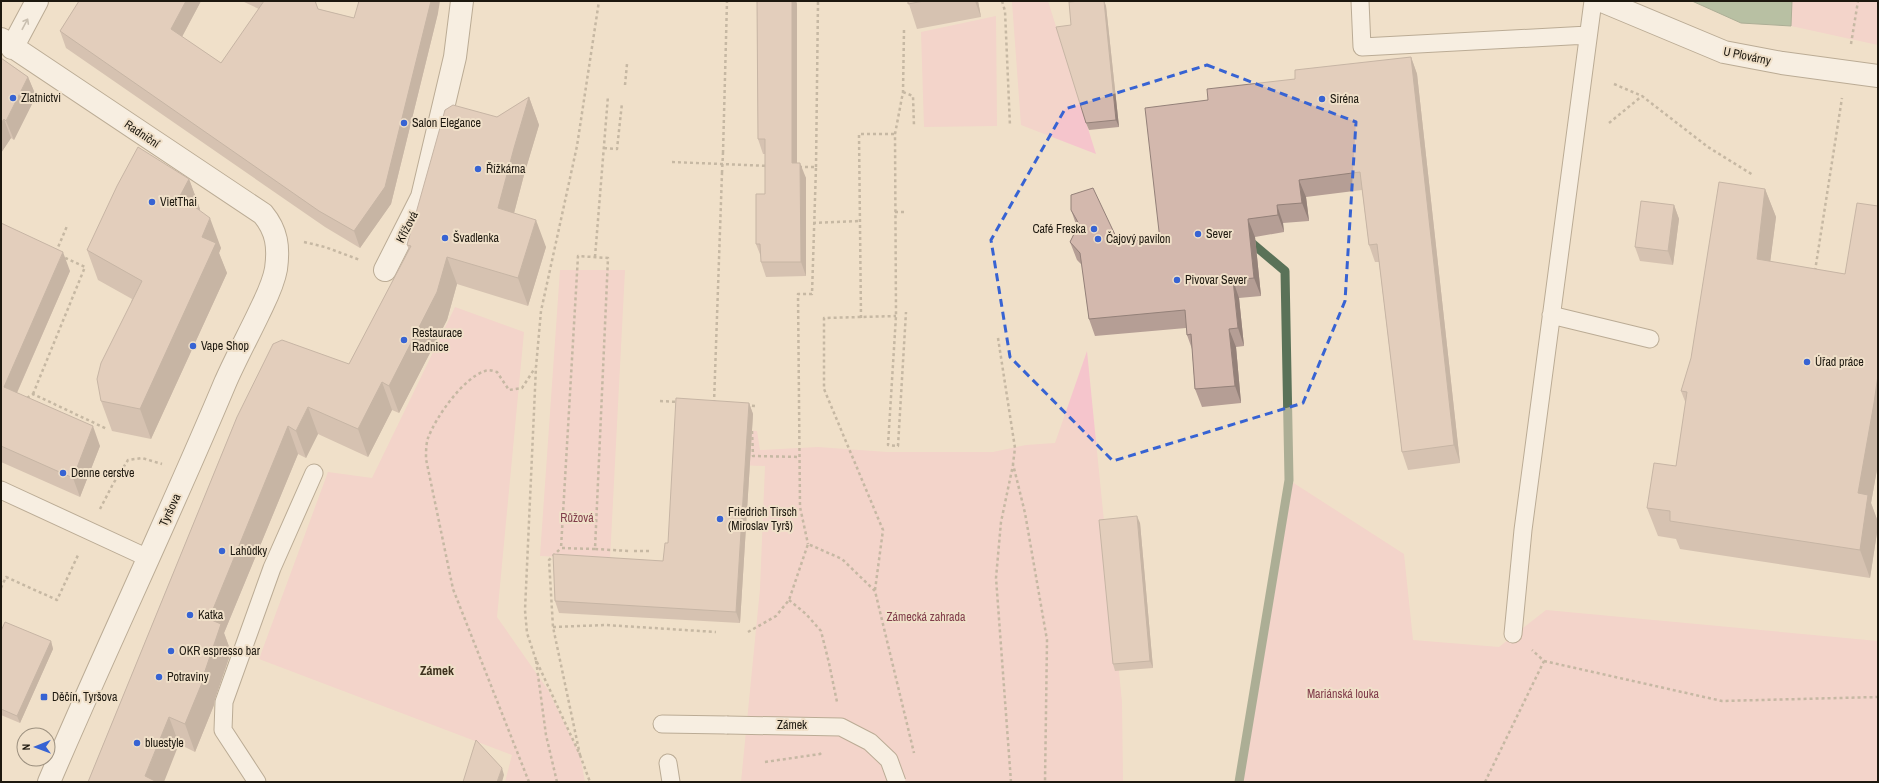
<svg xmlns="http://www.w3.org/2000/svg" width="1879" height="783" font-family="'Archivo Narrow',sans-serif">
<rect width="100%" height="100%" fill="#f0e0c9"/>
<path fill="#f5c5cc" d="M1048,1L1096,154L1021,125L1012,2Z
M1792,1H1878V45L1791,26Z
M996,16L997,126L924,127L921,32Z
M560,270H625L610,559L540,556Z
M455,307L524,332L497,617L548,690L580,755L585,782H505L512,755L259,659L328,472L372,478Z
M1087,351L1122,702L1123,782H741L760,589L765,466L676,463L679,426L757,431L760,450L818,447L887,452H993L1026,445L1055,443Z
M1289,480L1404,554L1413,640L1499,647L1546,610L1878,641V782H1239Z"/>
<path fill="#749977" stroke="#5a7258" d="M1692,1H1792L1791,26L1741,23Z"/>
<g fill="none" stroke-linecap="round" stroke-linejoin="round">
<path stroke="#5a7258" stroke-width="9" d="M1239,782L1289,480L1285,271L1247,239"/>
<defs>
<path id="lane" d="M1360,1L1362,47L1588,35
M1551,315L1650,339
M1,490L148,558
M1513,634L1523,530L1593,1
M662,724L727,725
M668,763L671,782
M257,782L223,730L224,702L272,568L314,473"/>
<path id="street" d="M1602,1L1724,52L1782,63L1878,76
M1,39L263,214C277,231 279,247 276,269C273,286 265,300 258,315C247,338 235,360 225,383C169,517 106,648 49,782
M12,48L37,1
M385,270L422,197L455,57L462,1"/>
</defs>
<use href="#lane" stroke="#7a6c57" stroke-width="19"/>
<use href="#street" stroke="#7a6c57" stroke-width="24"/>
<path stroke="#928776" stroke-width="2.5" stroke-dasharray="3 3" stroke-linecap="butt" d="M1002,1L1005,11L1010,126
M904,30L903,92L895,134L896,316L888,445L898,446L906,312
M1851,44L1858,1
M1614,84L1642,96L1708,147L1753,175
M625,85L627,64
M903,92L913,96L914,126
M1609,123L1642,96
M604,148L617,149L622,103
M723,153L727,1
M672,162L768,166
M799,167H816L812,294H798L800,507L808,544
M816,167L818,1
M895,212H905
M813,223L860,221
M304,242L325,247L360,260
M56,252L67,226
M595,257L608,96
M1815,271L1842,98
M861,318L859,134H895
M998,338L1015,448L1013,464L1025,513L1047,640L1045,782
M33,394L85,267L63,257
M27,398L33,394L107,429
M660,401L678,402
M714,403L722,173
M746,405L755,406
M752,431L753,456L800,457
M100,509L113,484L128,460L142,458L162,464
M595,549L561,548L578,256L608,258L595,549L629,551
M634,551H651
M1,588L6,577L57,600L79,553
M875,590L883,530L824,389V318L896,316
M789,600L806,614L821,631L829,663L837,702
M553,627L606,625L716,632
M748,632L776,616L789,600L808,544L842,559L875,591L914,753
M536,660L527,633L525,610L536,367L541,311L577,146L599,1
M1544,661L1722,701L1878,697
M580,755L590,782
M765,762L820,754L823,751
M529,782L453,589L426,459C426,452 426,444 428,438C436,417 463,378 485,371C489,369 493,371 497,372L509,390L522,388L535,368
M557,782L546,735L536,660L580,755L553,627L549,560L561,548
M1011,782L996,578L1001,522L1013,465
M1485,782L1544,661L1532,650"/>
<use href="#lane" stroke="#fff" stroke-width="17"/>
<use href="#street" stroke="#fff" stroke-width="22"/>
<defs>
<path id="lane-bridge" d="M727,725L841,727L870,742L889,760L897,782"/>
</defs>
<use href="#lane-bridge" stroke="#7a6c57" stroke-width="19" stroke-linecap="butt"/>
<path stroke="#928776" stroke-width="2.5" stroke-dasharray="3 3" stroke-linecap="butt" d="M722,173L723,153"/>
<use href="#lane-bridge" stroke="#fff" stroke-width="17"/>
</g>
<path fill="#b59e95" d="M79,1H201L182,37L221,63L259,9L242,1H317L316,3L318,9L354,18L438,13L391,204L360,248L325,227L66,48L60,31Z
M757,1H796L797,4V163L806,178V276L766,277L761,262V257L756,244L765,194V154H763L758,139Z
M908,1H978L981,17L917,29Z
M1104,1L1106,6L1119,127L1089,130L1086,123L1071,25Z
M1411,57L1417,74L1460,463L1408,470L1402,452L1379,262H1375L1369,245L1362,190L1306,197L1309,221L1283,223L1284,232L1255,237L1261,296L1239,298L1244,346L1236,347L1241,403L1202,407L1195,389L1192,349L1187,335L1186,328L1095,336L1089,319L1082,265L1077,260L1070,242L1077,227L1071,210L1118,241L1160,240L1208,100L1295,79Z
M1,58L28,77L36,96L14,140L11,138L1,153Z
M529,97L539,125L524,175L514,213L546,247L528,306L457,284L447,320L399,413L392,410L368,457L318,434L306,458L298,454L224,633L231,652L215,699L214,705L195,752L179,744L88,782L237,417L349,364L409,250L407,245L497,117Z
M189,179L200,209L199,211L221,248L219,253L227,273L151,439L112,431L101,401L132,299L98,280L87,250Z
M1765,189L1776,217L1770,262L1845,274L1878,206V464L1871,503L1878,522V526L1870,578L1680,549L1676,539L1658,536L1647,508L1676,466L1686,404L1681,391Z
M1674,205L1679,219L1673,265L1640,261L1635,247Z
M1,223L70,271L17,393L100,446L80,497L1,462Z
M749,403L753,414L740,623L559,613L555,601L663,561L668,543Z
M1140,523L1153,668L1115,671L1113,664Z
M1,631L51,641L53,649L20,723L1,715Z"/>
<path fill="#948179" d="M186,1H201L177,46L171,29Z
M431,1H440L438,13L391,204L360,248L354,231Z
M792,1H796L797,4V178L792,163Z
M975,1H978L981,17Z
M1104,1L1106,6L1119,127L1116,120Z
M1411,57L1417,74L1460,463L1454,445Z
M28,77L36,96L14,140L6,121Z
M529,97L539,125L524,175L508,236L498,208L514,148Z
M4,119L11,138L1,153V123Z
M800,163L806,178V276L801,262Z
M189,179L200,209L191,226L180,196Z
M1299,180L1306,197L1309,221L1302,203Z
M1765,189L1776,217L1767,287L1757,259Z
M1277,205L1283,223L1284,232L1278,215Z
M1674,205L1679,219L1673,265L1668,251Z
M210,218L221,248L219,253L227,273L151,439L140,409L202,237Z
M1248,219L1255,237L1261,296L1254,278Z
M536,220L546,247L528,306L518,278Z
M63,252L70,271L11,406L4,387Z
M447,257L457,284L447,320L399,413L389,386Z
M1233,280L1239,298L1244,346L1238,328Z
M1229,329L1236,347L1241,403L1235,386Z
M1878,375V464L1871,503L1878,522V526L1870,578L1860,550L1858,493Z
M382,382L392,410L368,457L358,429Z
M749,403L753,414L740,623L736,612Z
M308,407L318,434L306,458L296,431Z
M93,426L100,446L80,497L73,478Z
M288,426L298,454L224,633L231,652L215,699L214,705L195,752L185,724L209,619Z
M1137,516L1140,523L1153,668L1150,661Z
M51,641L53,649L20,723L17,716Z
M169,717L179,744L164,782H147L145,776Z
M502,768L504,775L502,782H497Z"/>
<path fill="#d3b8ad" stroke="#948179" d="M79,1H186L171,29L221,63L264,1H315L318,9L354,18L359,1H431L385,187L354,231L319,211L60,31Z
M757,1H792V163H800L801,262H761L760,244H756V194H765V139H758Z
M908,1H924L908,4Z
M1081,1H1104L1116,120L1086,123L1056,27L1071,25L1069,2Z
M1411,57L1454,445L1402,452L1377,244L1369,245L1360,172L1299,180L1302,203L1277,205L1278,215L1248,219L1254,278L1233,280L1238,328L1229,329L1235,386L1195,389L1191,334L1187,335L1185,310L1089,319L1080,253L1070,242L1079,224L1071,210V195L1093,188L1118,241L1160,240L1145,108L1208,100L1207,89L1295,79V70Z
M1,58L28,77L6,121L4,119L1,123Z
M529,97L514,148L498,208L536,220L518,278L447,257L437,292L389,386L382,382L358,429L308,407L296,431L288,426L209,619L221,624L205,671L204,678L185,724L169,717L145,776L157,782H88L237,417L273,344L282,340L349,364L411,246L407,245L445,110L453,105L497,117Z
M138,147L189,179L180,196L210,218L202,237L216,243L140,409L101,401L97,379L101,363L142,281L87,250L117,186Z
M1719,182L1765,189L1757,259L1845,274L1857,203L1878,206V375L1874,403L1858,493L1868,495L1860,550L1670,521V511L1647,508L1654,463L1676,466L1687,392L1681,391L1691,358Z
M1641,201L1674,205L1668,251L1635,247Z
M1,223L63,252L4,387L93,426L73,478L1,446Z
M676,398L749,403L736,612L555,601L553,554L663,561L665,543H668Z
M1137,516L1150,661L1113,664L1099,520Z
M5,622L51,641L17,716L1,709V631Z
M476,740L502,768L497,782H463Z"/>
<defs><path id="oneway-shaft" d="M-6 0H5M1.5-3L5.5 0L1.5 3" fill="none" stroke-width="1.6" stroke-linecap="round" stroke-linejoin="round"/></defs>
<use stroke="#999793" href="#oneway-shaft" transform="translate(25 24) rotate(-62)"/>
<path d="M0 0H1879V783H0ZM1207,65L1356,122L1345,301L1303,403L1113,461L1010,357L991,240L1065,109Z" fill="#f0e0c9" fill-opacity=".55" fill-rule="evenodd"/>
<path fill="none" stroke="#3763d3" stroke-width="3" stroke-dasharray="8 5" stroke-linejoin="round" d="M1207,65L1356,122L1345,301L1303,403L1113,461L1010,357L991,240L1065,109Z"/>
<g fill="#3763d3" stroke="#f0e0c9" stroke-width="1.5">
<circle cx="13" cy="98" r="4"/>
<circle cx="1322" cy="99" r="4"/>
<circle cx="404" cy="123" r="4"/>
<circle cx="478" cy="169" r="4"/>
<circle cx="152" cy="202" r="4"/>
<circle cx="1094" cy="229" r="4"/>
<circle cx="1198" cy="234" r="4"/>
<circle cx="445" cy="238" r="4"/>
<circle cx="1098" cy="239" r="4"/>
<circle cx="1177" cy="280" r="4"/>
<circle cx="404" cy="340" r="4"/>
<circle cx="193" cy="346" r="4"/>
<circle cx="1807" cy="362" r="4"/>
<circle cx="63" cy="473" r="4"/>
<circle cx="720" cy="519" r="4"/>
<circle cx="222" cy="551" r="4"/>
<circle cx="190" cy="615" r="4"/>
<circle cx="171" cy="651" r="4"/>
<circle cx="159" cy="677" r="4"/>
<rect x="40" y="693" width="8" height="8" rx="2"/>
<circle cx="137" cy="743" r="4"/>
</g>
<g text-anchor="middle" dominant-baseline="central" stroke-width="4" stroke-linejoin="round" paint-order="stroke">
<g font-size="12" fill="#1d180f" stroke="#f0e0c9">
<text transform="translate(1747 56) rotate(12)">U Plovárny</text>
<text transform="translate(142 134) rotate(34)">Radniční</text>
<text transform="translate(407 227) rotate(-63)">Křížová</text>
<text transform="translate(170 510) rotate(-65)">Tyršova</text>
<text x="792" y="725">Zámek</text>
</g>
<g font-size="12" fill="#1d180f" stroke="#f0e0c9" text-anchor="start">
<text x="21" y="98">Zlatnictvi</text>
<text x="1330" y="99">Siréna</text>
<text x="412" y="123">Salon Elegance</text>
<text x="486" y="169">Řížkárna</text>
<text x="160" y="202">VietThai</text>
<text x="1086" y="229" text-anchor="end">Café Freska</text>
<text x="1206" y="234">Sever</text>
<text x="453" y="238">Švadlenka</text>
<text x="1106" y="239">Čajový pavilon</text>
<text x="1185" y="280">Pivovar Sever</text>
<text x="412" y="333">Restaurace<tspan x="412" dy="14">Radnice</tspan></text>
<text x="201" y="346">Vape Shop</text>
<text x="1815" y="362">Úřad práce</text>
<text x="71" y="473">Denne cerstve</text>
<text x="728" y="512">Friedrich Tirsch<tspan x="728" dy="14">(Miroslav Tyrš)</tspan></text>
<text x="230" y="551">Lahůdky</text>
<text x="198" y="615">Katka</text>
<text x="179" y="651">OKR espresso bar</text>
<text x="167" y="677">Potraviny</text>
<text x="52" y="697">Děčín, Tyršova</text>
<text x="145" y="743">bluestyle</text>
</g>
<g font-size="12" fill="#803c4a" stroke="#f0e0c9">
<text x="577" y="518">Růžová</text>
<text x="926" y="617">Zámecká zahrada</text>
<text x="1343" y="694">Mariánská louka</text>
</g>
<g font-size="13" font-weight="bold" fill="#3e311e" stroke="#f0e0c9">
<text x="437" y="670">Zámek</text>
</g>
</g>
<rect width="1879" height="783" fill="none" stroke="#1d180f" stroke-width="4"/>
<g transform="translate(36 747) rotate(269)"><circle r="19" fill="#f0e0c9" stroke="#9c907f"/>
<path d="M0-3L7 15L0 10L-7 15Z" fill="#3763d3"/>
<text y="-6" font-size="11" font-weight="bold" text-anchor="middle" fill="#1d180f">N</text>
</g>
</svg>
